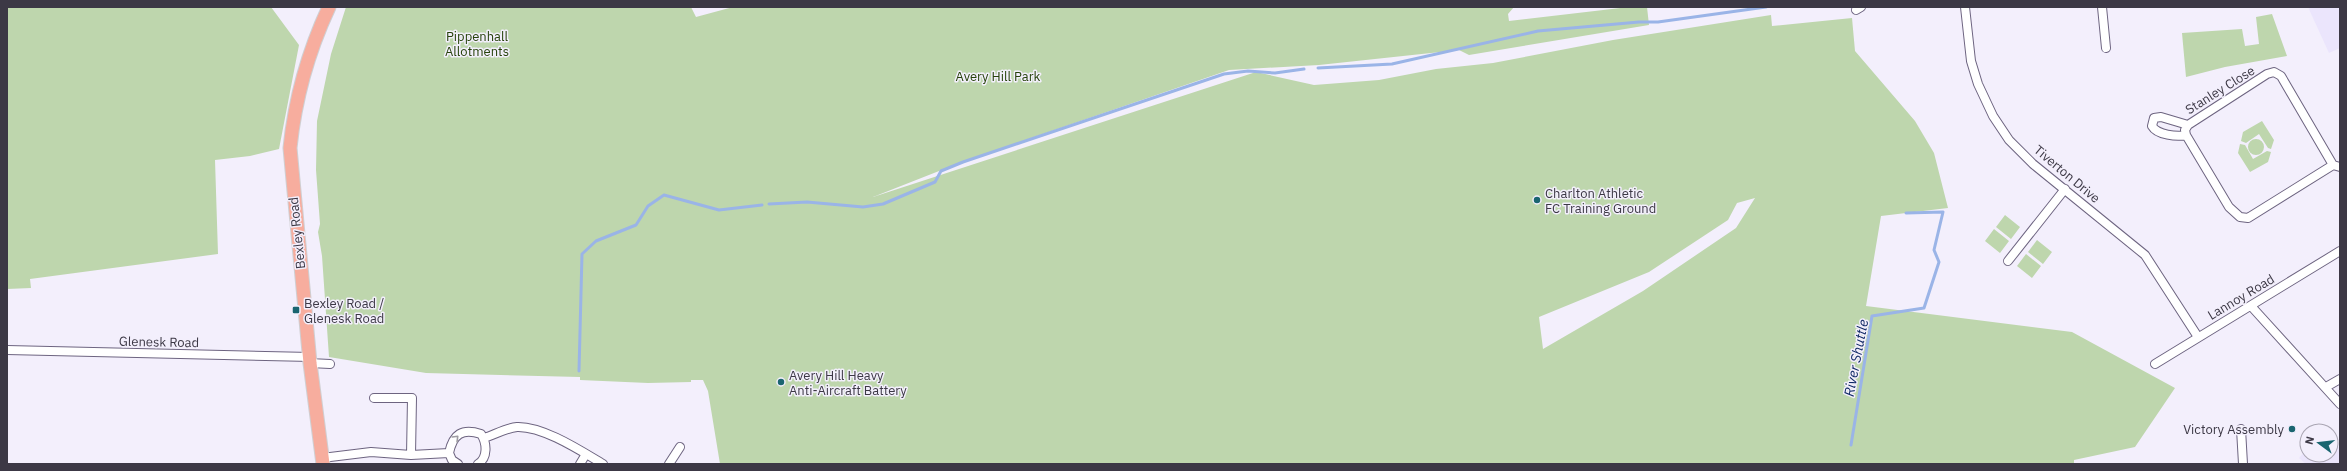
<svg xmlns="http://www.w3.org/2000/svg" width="2347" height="471" font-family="'IBM Plex Sans',sans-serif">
<rect width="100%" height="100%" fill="#f3effc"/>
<path fill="#ebe5fc" d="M2308,7H2340V48L2329,53Z
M2331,440L2340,448V464H2306L2299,458L2307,449V455H2331Z"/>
<path fill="#bed6ad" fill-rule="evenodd" d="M7,7H271L299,45L279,149L250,156L215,160L218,254L30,279L31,288L7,289Z
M346,7H691L696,17L733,7H1514L1508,14L1509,21L1629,7H1647L1649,25L1469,55L1459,50L1319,65L1229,70L967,160L873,197L1256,72L1314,85L1379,80L1436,69L1493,63L1613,40L1771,15L1772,26L1852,18L1855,51L1915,121L1934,153L1948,208L1881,216L1866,306L2072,332L2175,388L2135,447L2074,460V464H720L708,391L703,380H691V382L648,383L580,380V377L426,373L329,357L322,256L318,232L320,224L316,170L317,121L331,54ZM1755,198L1736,228L1643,291L1543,349L1539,317L1649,272L1728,220L1737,203Z
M2272,14L2287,56L2225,67L2186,77L2182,33L2242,29L2245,46L2259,44L2256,17Z
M2262,121L2274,140L2271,149L2268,148L2259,134L2246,143L2241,141L2243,132Z
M2248 147a8 8 0 1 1 16 0a8 8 0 1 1-16 0Z
M2240,144L2245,145L2253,159L2267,151L2271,152L2268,162L2250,172L2238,153Z
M2005,215L2020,227L2011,239L1996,227Z
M1994,229L2009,241L2000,253L1985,241Z
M2037,240L2052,252L2043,264L2028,252Z
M2026,254L2041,266L2032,278L2017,266Z"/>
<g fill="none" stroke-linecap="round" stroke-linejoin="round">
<path stroke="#9ab4e7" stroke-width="3" d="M1318,68L1392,64L1538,31L1639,22H1658L1766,7
M769,204L807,202L863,207L883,204L935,182L941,171L963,162L1224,74L1248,71L1275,73L1304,69
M579,371L582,254L596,241L636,225L648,206L664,195L719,210L762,205
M1851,445L1872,316L1924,308L1939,262L1934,250L1943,212L1906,213"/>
<defs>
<path id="street" d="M1965,7L1971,61L1978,84L1993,116L2009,140L2033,164L2145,255L2198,337
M2102,7L2106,48
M1856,10L1861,7
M2186,135C2177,137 2157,135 2152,126L2154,118L2161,117L2188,125
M2333,165L2281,76L2274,72L2267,74L2188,125L2185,130L2186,135L2229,207L2240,217L2248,218L2333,165L2340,167
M2008,261L2065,189
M2251,306L2340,404
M7,350L311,357
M310,363L330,364
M2155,364L2340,251
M2326,387L2340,379
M374,398H412L411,455
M2241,429L2243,464
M484,438C494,435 506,428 517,427C543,426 581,451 603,464
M322,458L371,452L411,455L449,453
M458,464L452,460L449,453C453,434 462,428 481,434C487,443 488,458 478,464
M580,464L586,454
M669,464L680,447"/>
<path id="primary" d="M323,464L310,363L290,148C295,99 308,52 329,7"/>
</defs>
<use href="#street" stroke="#6d6480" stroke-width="10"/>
<use href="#primary" stroke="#d0cfd2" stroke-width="15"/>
<use href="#street" stroke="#fff" stroke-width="8"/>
<use href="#primary" stroke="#f7ad9e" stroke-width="13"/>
</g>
<defs><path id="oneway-chevron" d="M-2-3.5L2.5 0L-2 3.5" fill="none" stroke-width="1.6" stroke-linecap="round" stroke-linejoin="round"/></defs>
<use stroke="#9e9ca2" href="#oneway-chevron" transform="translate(456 438) rotate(-45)"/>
<g fill="#1a6570" stroke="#f3effc" stroke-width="1.5">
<circle cx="1537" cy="200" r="4"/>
<rect x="292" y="306" width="8" height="8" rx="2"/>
<circle cx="781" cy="382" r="4"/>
<circle cx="2292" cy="429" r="4"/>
</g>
<g text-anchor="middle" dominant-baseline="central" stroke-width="3" stroke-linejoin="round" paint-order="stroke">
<g font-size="13" fill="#26420a" stroke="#f3effc">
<text x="477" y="36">Pippenhall<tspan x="477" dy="15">Allotments</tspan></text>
<text x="998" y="76">Avery Hill Park</text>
</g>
<g font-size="13" fill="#3c3845" stroke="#f3effc">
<text transform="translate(2220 90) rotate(-32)">Stanley Close</text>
<text transform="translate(2067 174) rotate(40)">Tiverton Drive</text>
<text transform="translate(297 233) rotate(-96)">Bexley Road</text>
<text transform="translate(2241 297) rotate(-31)">Lannoy Road</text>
<text transform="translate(159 342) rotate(1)">Glenesk Road</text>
</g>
<g font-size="13" fill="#3c3845" stroke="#f3effc" text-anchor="start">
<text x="1545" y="193">Charlton Athletic<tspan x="1545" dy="15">FC Training Ground</tspan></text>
<text x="304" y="303">Bexley Road /<tspan x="304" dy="15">Glenesk Road</tspan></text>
<text x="789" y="375">Avery Hill Heavy<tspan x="789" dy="15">Anti-Aircraft Battery</tspan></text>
<text x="2284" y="429" text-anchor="end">Victory Assembly</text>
</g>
<g font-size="14" font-style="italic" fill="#102a65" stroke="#f3effc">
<text transform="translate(1856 358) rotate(-79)">River Shuttle</text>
</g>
</g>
<rect width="2347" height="471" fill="none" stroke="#3c3845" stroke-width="16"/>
<g transform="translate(2319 443) rotate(285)"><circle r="19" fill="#f3effc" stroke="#aaa6b3"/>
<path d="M0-3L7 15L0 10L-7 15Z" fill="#1a6570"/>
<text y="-6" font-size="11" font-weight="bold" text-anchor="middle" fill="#3c3845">N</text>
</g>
</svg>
